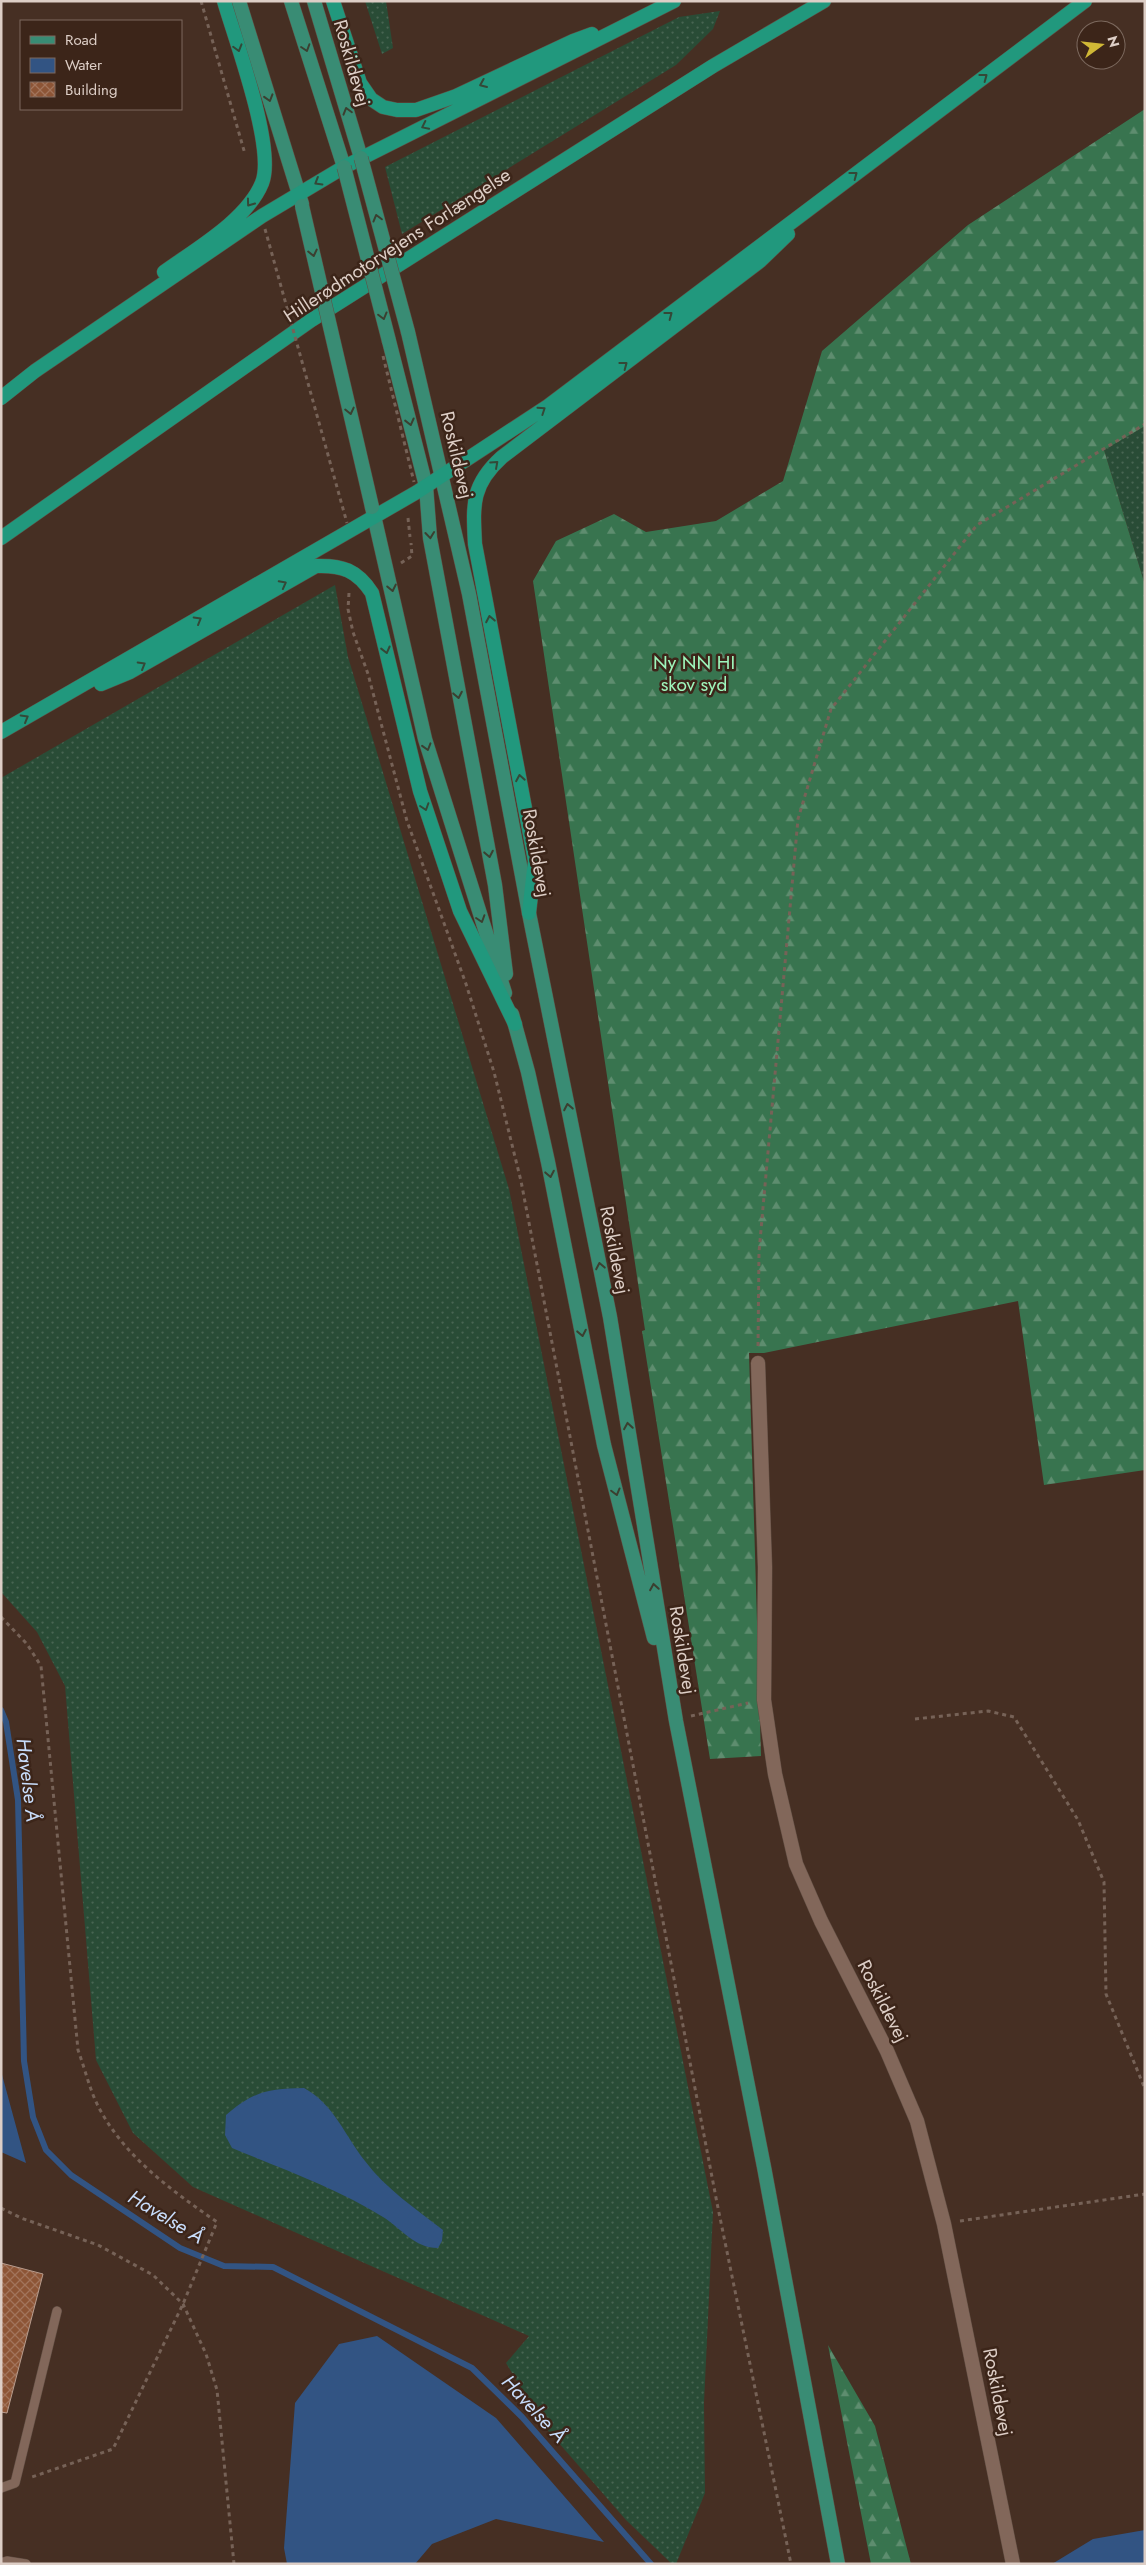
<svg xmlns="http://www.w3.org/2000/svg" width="1146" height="2565" font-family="Jost,sans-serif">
<defs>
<pattern id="grass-dots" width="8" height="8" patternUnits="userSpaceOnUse" patternTransform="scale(1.25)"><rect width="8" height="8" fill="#294c36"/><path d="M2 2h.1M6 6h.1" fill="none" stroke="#486552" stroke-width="1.8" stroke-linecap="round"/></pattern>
<pattern id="forest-firs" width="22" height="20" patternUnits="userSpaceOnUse" patternTransform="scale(1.25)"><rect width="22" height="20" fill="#38744f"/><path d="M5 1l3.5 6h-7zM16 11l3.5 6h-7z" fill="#5e8d6f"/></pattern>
<pattern id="building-cross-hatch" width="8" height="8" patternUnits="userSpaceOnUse" patternTransform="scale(1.25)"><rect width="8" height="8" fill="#8d5536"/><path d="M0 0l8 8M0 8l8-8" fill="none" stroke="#a2745b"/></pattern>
</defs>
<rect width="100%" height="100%" fill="#462f23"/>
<path fill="url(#grass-dots)" d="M365,1H386L393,48L382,54Z
M720,11L713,29L676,65L402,234L385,167L679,17Z
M1145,426V585L1104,450Z
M335,585L348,657L509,1189L713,2212L704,2403L705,2493L676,2564H672L626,2520L544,2426L506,2363L529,2336L193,2187L133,2133L96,2060L65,1686L37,1632L1,1592V778Z"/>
<path fill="url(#forest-firs)" d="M1145,109V426L1104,450L1145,585V1470L1044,1485L1018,1301L764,1353H749L761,1756L710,1759L642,1331L645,1330L533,581L556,541L614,514L646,532L716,521L783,481L822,351L968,225Z
M828,2345L875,2426L911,2564H871Z"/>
<path fill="#325483" d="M1,2071L26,2163L1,2152Z
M304,2088C334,2104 345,2136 365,2161C386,2189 416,2209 443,2230L442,2241L438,2248C414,2248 402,2229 383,2217C336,2188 282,2169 232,2148L225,2135L226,2115C254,2091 268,2089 304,2088Z
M377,2336L496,2418L604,2542L496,2519L432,2544L415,2564H287L284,2548L295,2403L339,2344Z
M1145,2530V2564H1052L1093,2539Z"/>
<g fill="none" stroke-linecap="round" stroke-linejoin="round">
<path stroke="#325483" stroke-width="6" d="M1,1710L6,1722L18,1800L24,2061L33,2117L46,2150L71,2175L180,2248L224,2266L273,2267L472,2368L522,2417L651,2564"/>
</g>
<path fill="url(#building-cross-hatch)" stroke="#b89c8d" d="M1,2263L43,2274L7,2413L1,2412Z"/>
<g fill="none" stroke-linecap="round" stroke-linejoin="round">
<defs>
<path id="service" d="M1,2488L15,2483L57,2311
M1,2563L7,2561L26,2564"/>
<path id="minor" d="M758,1363L765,1567L764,1700L775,1774L796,1864L821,1921L887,2051L917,2121L944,2224L1013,2564"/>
<path id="primary" d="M239,1L302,204
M291,1L344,167
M314,1L361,158
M408,332L469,594L529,913L610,1317L676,1721L764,2167L838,2564
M389,341L426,486L430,538L495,885L506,974
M372,507L425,739L505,993
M512,1014L528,1072L548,1162L604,1445L654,1638"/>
<path id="trunk" d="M333,1L360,83L371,99L383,107L397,110H416L456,96L573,41L592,34
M164,272C196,249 247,220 262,183C276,149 235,39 224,1
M1,398L35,371L262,216L344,167L674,1
M1,538L310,321L713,66L824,1
M101,684L130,672L316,566C342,565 357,570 372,593L420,791L460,911L515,1024
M1,732L417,492L548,406L1085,1
M529,913L535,861L475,544C473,505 471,485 502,457L760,261L788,234"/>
</defs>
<use href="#service" stroke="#614e43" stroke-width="10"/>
<use href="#minor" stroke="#614e43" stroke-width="15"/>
<use href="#primary" stroke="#614e43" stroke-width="15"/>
<use href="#trunk" stroke="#614e43" stroke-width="15"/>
<path stroke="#766257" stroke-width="3" stroke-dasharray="4 4" stroke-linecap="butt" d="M201,1L245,154
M408,518L410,537
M401,563L412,556L411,543
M349,593L348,609L353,632L368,674L407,821L466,984L494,1072L521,1181L717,2203L791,2564
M758,1346L759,1252L798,819L831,709L977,525L1145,424
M1,1617L27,1644L41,1666L78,2050C85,2069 90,2091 99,2108C126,2158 171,2190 217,2222L183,2304L113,2449L32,2477
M691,1716L748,1703
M915,1719L988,1711L1014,1717L1078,1820L1104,1882L1106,1994L1145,2089
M1,2208L21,2218L98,2245L153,2275L183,2304L206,2354L217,2390L234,2564
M960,2221L1145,2194"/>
<use href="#service" stroke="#82675a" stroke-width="9"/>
<use href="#minor" stroke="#82675a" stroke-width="14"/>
<use href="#primary" stroke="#398c74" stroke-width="14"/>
<use href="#trunk" stroke="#21987d" stroke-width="14"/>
<defs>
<path id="primary-bridge" d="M361,158L408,332
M344,167L389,341
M302,206L372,507"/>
</defs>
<use href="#primary-bridge" stroke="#614e43" stroke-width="15" stroke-linecap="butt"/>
<path stroke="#766257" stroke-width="3" stroke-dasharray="4 4" stroke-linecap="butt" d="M265,229L347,523
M383,356L414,482"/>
<use href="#primary-bridge" stroke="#398c74" stroke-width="14"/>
</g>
<defs><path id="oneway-chevron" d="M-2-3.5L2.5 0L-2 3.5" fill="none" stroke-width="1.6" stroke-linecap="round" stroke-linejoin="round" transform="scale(1.25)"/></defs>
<g stroke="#344837">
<use href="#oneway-chevron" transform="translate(238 48) rotate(74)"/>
<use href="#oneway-chevron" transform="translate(984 77) rotate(-37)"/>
<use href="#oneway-chevron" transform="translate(483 84) rotate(157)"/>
<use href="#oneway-chevron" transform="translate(425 126) rotate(154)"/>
<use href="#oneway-chevron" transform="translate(854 175) rotate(-37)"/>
<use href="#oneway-chevron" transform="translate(318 182) rotate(149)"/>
<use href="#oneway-chevron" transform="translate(250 203) rotate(126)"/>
<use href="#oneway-chevron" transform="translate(669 315) rotate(-37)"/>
<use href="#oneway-chevron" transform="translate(624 365) rotate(-37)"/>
<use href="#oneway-chevron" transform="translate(542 410) rotate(-34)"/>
<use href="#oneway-chevron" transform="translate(495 464) rotate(-42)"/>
<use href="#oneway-chevron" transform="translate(283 584) rotate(-28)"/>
<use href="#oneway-chevron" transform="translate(490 619) rotate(-101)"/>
<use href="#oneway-chevron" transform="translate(198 620) rotate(-30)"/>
<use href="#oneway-chevron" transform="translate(386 650) rotate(76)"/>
<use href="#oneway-chevron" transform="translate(142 665) rotate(-30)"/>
<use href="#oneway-chevron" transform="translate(25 718) rotate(-30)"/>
<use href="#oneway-chevron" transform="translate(520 778) rotate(-100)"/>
<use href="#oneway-chevron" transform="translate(425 807) rotate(72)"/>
</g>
<g stroke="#3b3f30">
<use href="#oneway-chevron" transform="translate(306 48) rotate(72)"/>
<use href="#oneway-chevron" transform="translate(269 98) rotate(73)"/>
<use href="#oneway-chevron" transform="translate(347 111) rotate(-106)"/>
<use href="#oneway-chevron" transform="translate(377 218) rotate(-105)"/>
<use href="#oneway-chevron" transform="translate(313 253) rotate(77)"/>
<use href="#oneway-chevron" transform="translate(383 316) rotate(75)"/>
<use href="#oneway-chevron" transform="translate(350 411) rotate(77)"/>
<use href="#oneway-chevron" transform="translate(410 422) rotate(76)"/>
<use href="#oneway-chevron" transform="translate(430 535) rotate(84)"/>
<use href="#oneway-chevron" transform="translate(392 588) rotate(78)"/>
<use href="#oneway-chevron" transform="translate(458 695) rotate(79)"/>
<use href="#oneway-chevron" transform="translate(427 747) rotate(73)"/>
<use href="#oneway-chevron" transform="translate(489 854) rotate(79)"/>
<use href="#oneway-chevron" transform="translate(481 919) rotate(72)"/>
<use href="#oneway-chevron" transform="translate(568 1107) rotate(-101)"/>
<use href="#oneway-chevron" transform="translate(550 1174) rotate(79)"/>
<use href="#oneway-chevron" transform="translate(600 1266) rotate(-101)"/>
<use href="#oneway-chevron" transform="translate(582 1333) rotate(79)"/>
<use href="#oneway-chevron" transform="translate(628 1426) rotate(-99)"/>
<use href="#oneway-chevron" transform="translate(616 1492) rotate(75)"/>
<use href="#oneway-chevron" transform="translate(654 1587) rotate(-99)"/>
</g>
<g text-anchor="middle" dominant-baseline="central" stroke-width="5" stroke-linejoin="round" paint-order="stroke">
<g font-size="19" fill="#ddcec6" stroke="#3c2519">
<text transform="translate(352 63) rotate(74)">Roskildevej</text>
<text transform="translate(397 245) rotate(-33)">Hillerødmotorvejens Forlængelse</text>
<text transform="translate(457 455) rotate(77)">Roskildevej</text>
<text transform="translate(537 853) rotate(80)">Roskildevej</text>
<text transform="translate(615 1250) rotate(79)">Roskildevej</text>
<text transform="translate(683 1650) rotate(81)">Roskildevej</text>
<text transform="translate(883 2001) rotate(63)">Roskildevej</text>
<text transform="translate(998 2392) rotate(79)">Roskildevej</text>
</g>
<g font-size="19" fill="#9ef6bc" stroke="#3c2519">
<text x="694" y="662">Ny NN HI<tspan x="694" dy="22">skov syd</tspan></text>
</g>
<g font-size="20" font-style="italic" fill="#c8ddfb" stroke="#3c2519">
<text transform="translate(28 1780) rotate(83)">Havelse Å</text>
<text transform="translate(166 2217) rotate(31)">Havelse Å</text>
<text transform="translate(534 2409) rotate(47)">Havelse Å</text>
</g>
</g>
<rect width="1146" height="2565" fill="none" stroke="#ddcec6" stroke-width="5"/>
<rect x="20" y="20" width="162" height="90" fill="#3c2519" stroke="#7c695e"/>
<rect x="30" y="36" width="25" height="8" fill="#398c74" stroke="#7c695e"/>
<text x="65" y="45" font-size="15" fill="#ddcec6">Road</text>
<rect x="30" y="58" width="25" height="15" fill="#325483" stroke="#7c695e"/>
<text x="65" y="70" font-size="15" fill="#ddcec6">Water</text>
<rect x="30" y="82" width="25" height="15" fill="url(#building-cross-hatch)" stroke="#7c695e"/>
<text x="65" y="95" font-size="15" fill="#ddcec6">Building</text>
<g transform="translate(1101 45) rotate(75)"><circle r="24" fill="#3c2519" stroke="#7c695e"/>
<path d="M0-4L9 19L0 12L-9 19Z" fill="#d0b836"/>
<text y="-8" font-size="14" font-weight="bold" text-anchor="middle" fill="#ddcec6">N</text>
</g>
</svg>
